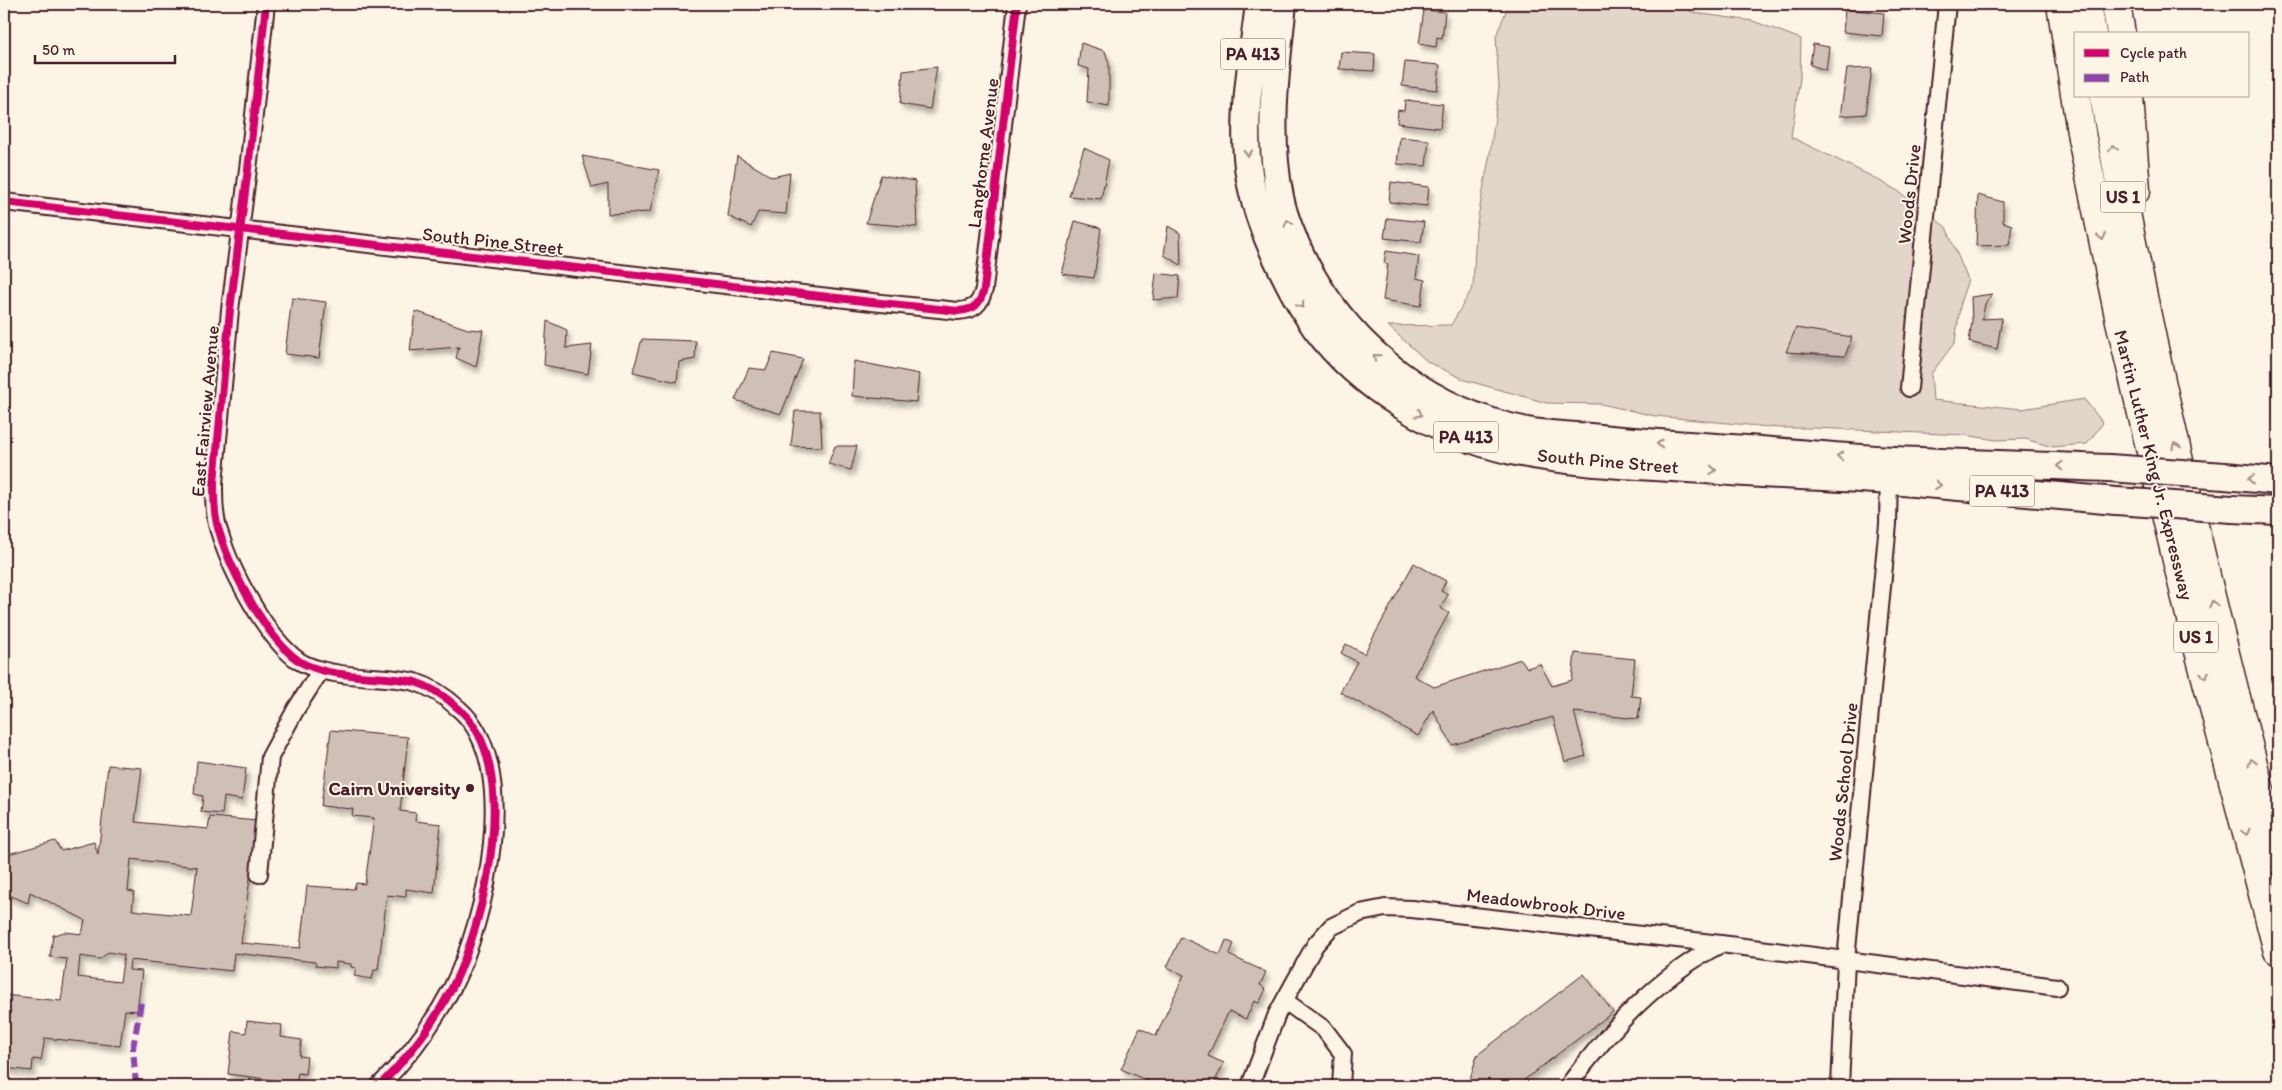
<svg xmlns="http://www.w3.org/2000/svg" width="2282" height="1090" font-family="Itim,sans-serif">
<defs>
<filter id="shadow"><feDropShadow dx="3" dy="5.5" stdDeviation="2.5" flood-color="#0004"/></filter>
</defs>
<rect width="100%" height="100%" fill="#fcf5e5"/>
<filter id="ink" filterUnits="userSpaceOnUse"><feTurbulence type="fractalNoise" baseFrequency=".02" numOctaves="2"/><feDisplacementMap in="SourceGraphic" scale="10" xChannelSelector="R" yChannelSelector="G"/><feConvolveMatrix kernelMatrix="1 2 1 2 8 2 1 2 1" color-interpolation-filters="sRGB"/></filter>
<g filter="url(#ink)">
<path fill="#e2d5ca" stroke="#967a7a" d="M1509,4H1673L1695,13L1753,21L1801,39L1800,78L1791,137L1871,176L1898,191L1946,227L1968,280L1961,300L1955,342L1931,374L1933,400L2022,409L2084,399L2103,423L2087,444L2052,447L2025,439L1996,440L1964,435L1814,428H1779L1655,416L1601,404L1547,403L1465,380L1428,362L1388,326L1451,325L1473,287L1476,228L1490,153L1499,88L1496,36Z"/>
<path fill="#cfc0b7" stroke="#4a1f2b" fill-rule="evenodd" filter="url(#shadow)" d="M1845,9L1884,13L1882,36L1843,32Z
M1424,10L1445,12L1442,38L1437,37L1436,47L1419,44Z
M1081,43L1105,51L1109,63V106L1087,102L1089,69L1078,66Z
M1813,44L1829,47L1826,70L1810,65Z
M1341,52L1375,54L1374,71L1339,69Z
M1405,62L1440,65L1437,90L1402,86Z
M937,67L930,109L900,104L903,71Z
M1872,68L1866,114L1840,116L1847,69Z
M1405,100L1443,104L1440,128L1397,123L1398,110L1404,111Z
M1400,137L1429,140L1426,166L1397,164Z
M1084,148L1109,160L1101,199L1069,196Z
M582,156L659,170L650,212L608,214V184L592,188Z
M737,156L772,177L790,173L786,214L758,212L751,227L728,216Z
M881,175L915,181L917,227L866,223Z
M1391,182L1429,187L1427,206L1389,202Z
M1978,195L2003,202V222L2012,225L2009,245L1976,246Z
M1387,218L1424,222L1421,242L1384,238Z
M1075,221L1101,228L1094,278L1062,274Z
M1168,226L1180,233L1181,265L1164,255Z
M1386,251L1419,256L1416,278L1425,280L1421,306L1383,300L1388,264L1384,263Z
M1156,273L1180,276L1178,298L1153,300Z
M1992,294L1985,304L1982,319L2002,318L1997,349L1969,342L1972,321L1971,297Z
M292,298L326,302L319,358L285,354Z
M415,311L468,329L483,330L476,367L456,358L459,347L410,351Z
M547,321L567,330L566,348L592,345L588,374L544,365Z
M1796,328L1852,337L1845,356L1786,352Z
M642,339L696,341L695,359L679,362L677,382L633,372Z
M773,353L803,359L781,414L735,400L749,368L766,370Z
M854,361L919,374L916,402L852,396Z
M795,411H820L822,447L791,446Z
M835,446H857L851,470L828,464Z
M1414,563L1446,581L1441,591L1448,595L1440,608L1449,613L1414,676L1434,687L1521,659L1527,668L1540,664L1552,686L1572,680L1575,653L1635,659L1631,696L1641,697L1638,719L1574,712L1586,756L1565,762L1553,717L1452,745L1433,710L1418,736L1340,692L1357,662L1341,653L1346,644L1364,654Z
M331,730L408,737L400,811L416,813L415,821L441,824L434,893L406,889V897L387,895L378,970H374L372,979L354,976L356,968L351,967V964L336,962V968L316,966L315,962L234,953L232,971L130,960L129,970L142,971L137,1011L125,1010L120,1046L45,1038L41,1060L33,1059L32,1071L4,1068V995L61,1001L67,959L50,957L53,935L65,932L82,934L85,920L30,892L28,903L4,893L8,854L55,841L61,851L94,842L98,855L108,765L142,768L135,822L208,829L210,817L258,821L241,943L300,948L307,886L354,889L356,883L365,884L374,818L352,816L353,809L321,806ZM131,859L197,867L191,916L132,910L134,892L128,891ZM108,952L124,955L120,982L78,977L80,956L100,959Z
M197,761L246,768L242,800L224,797L222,814L201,812L203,796L194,794Z
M1181,937L1220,955L1226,940L1234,944L1229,955L1266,972L1260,985L1266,989L1259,1003L1254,1001L1246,1019L1229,1011L1208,1056L1224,1063L1215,1081L1225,1086H1159L1121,1069L1140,1028L1156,1036L1184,975L1167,967Z
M1584,974L1613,1012L1524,1080L1522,1086H1468L1477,1055Z
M247,1021L282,1025L281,1037L302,1040L299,1056L307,1057L305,1074L298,1073L296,1083L228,1074L233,1031L246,1033Z"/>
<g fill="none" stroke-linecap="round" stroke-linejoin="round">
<defs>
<path id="minor" d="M266,4L249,161L230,310L214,483C214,501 214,518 220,534C231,571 267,639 299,661C305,665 314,668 321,670C352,679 385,675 415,682C432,687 447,698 459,709C523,764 485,923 452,988C433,1024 408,1058 379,1086
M4,202L872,302L958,311C974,310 980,305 984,289L1017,4
M1909,388L1947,4
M259,874L270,757L296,709L321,670
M1285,1001L1324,1029L1343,1054L1341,1086
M1250,1086L1277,1014L1315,945L1331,927L1360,913L1385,908L1412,909L1721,944L2057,987
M1568,1086C1609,1030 1658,976 1721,944
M1840,1086L1846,960L1888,524L1889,472"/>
<path id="primary" d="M1259,4C1253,54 1243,106 1247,157C1250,196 1263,231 1280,265C1290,286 1301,307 1315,327C1360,388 1438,435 1512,451C1581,466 1660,466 1731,472C1784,476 1838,477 1891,481C1966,487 2041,494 2116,501
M1283,4C1276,68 1267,133 1280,197C1285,223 1297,248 1309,271C1356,354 1433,412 1527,431C1548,435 1569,435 1590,437C1637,442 1685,445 1732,448C1780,451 1827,456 1875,459C1953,463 2031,465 2109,468
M2225,476L2278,481
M2232,509L2278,511"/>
<path id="motorway" d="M2061,4L2082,138L2120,321L2194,632L2278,951
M2087,4L2092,34
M2116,4L2121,34
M2104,96C2150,353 2211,608 2278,859
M2129,96L2136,190"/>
</defs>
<use href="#minor" stroke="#4a1f2b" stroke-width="20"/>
<use href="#primary" stroke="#4a1f2b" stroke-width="30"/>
<use href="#motorway" stroke="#4a1f2b" stroke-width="31"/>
<use href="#minor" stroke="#fcf5e5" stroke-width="16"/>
<use href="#primary" stroke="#fcf5e5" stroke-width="26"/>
<use href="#motorway" stroke="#fcf5e5" stroke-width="28"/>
<defs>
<path id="primary-bridge" d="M2109,468L2225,476
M2116,501L2232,509"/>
</defs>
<use href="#primary-bridge" stroke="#4a1f2b" stroke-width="30" stroke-linecap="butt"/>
<use href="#primary-bridge" stroke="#fcf5e5" stroke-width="26"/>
<path stroke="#8e44ad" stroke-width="6" stroke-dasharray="12 6" stroke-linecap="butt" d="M136,1086L133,1048L142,997"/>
<defs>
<path id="cycleway" d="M266,4L249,161L230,310L214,483C214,501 214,518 220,534C231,571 267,639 299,661C305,665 314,668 321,670C352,679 385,675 415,682C432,687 447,698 459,709C523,764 485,923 452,988C433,1024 408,1058 379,1086
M4,202L872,302L958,311C974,310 980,305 984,289L1017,4"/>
</defs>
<use href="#cycleway" stroke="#fcf5e5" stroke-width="11"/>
<use href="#cycleway" stroke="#d6006c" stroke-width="8"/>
</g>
<defs><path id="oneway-chevron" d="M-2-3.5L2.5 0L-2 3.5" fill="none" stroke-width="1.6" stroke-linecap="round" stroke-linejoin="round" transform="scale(1.25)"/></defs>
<g stroke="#a38a88">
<use href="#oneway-chevron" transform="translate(2113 148) rotate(-101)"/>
<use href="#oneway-chevron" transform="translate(1248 153) rotate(87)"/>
<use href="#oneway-chevron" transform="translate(1288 223) rotate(-108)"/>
<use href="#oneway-chevron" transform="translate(2102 237) rotate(78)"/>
<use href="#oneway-chevron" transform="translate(1301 305) rotate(58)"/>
<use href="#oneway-chevron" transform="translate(1376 357) rotate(-140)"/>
<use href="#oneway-chevron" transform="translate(1419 414) rotate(29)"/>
<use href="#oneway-chevron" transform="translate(1660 444) rotate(-176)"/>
<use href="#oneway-chevron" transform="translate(2176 446) rotate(-102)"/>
<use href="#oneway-chevron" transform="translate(1840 456) rotate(-175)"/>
<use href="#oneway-chevron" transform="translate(2060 466) rotate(-178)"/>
<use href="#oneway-chevron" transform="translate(1713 470) rotate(4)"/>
<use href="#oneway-chevron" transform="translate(2251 479) rotate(-175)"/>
<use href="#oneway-chevron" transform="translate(1938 485) rotate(5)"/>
<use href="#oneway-chevron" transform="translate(2213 604) rotate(-103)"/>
<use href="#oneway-chevron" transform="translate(2205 675) rotate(76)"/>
<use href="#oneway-chevron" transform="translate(2252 762) rotate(-104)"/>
<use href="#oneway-chevron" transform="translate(2246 832) rotate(75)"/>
</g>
</g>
<circle fill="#4a1f2b" stroke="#fcf5e5" stroke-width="2" cx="470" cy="788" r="5"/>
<g text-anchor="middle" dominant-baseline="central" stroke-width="4" stroke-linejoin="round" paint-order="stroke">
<g fill="#fcf5e5" stroke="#7f5f63" stroke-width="1">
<rect x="1220.5" y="38.5" width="65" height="31" rx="4"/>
<rect x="2100.5" y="181.5" width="45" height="31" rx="4"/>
<rect x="1433.5" y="421.5" width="65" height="31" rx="4"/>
<rect x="1969.5" y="475.5" width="65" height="31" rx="4"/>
<rect x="2173.5" y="621.5" width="45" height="31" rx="4"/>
</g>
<g font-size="18" font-weight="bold" fill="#4a1f2b">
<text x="1253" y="54">PA 413</text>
<text x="2123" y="197">US 1</text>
<text x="1466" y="437">PA 413</text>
<text x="2002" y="491">PA 413</text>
<text x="2196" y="637">US 1</text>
</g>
<g font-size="19" fill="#4a1f2b" stroke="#fcf5e5">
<text transform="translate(983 153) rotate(-83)">Langhorne Avenue</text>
<text transform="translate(1909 194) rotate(-84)">Woods Drive</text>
<text transform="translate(493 241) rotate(6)">South Pine Street</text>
<text transform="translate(205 411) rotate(-85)">East Fairview Avenue</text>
<text transform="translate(1608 461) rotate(5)">South Pine Street</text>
<text transform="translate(2154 465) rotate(76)">Martin Luther King Jr. Expressway</text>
<text transform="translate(1843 782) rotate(-84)">Woods School Drive</text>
<text transform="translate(1546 904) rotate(7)">Meadowbrook Drive</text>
</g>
<g font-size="19" font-weight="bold" fill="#4a1f2b" stroke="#fcf5e5" text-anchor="end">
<text x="460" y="788">Cairn University</text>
</g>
</g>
<rect width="2282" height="1090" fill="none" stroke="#fcf5e5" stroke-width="20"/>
<rect x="10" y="10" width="2262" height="1070" fill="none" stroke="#4a1f2b" stroke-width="2" filter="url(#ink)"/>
<rect x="2074" y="32" width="175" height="65" fill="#fcf5e5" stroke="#b59f9b"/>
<rect x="2084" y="49" width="25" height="8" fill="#d6006c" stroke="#b59f9b"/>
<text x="2120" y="58" font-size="15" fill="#4a1f2b">Cycle path</text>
<rect x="2084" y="74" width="25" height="8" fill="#8e44ad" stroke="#b59f9b"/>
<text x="2120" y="82" font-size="15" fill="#4a1f2b">Path</text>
<path d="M35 55v8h140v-8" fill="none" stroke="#4a1f2b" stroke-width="2.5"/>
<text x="42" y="55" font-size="15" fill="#4a1f2b" stroke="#fcf5e5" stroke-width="4" paint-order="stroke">50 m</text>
</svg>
